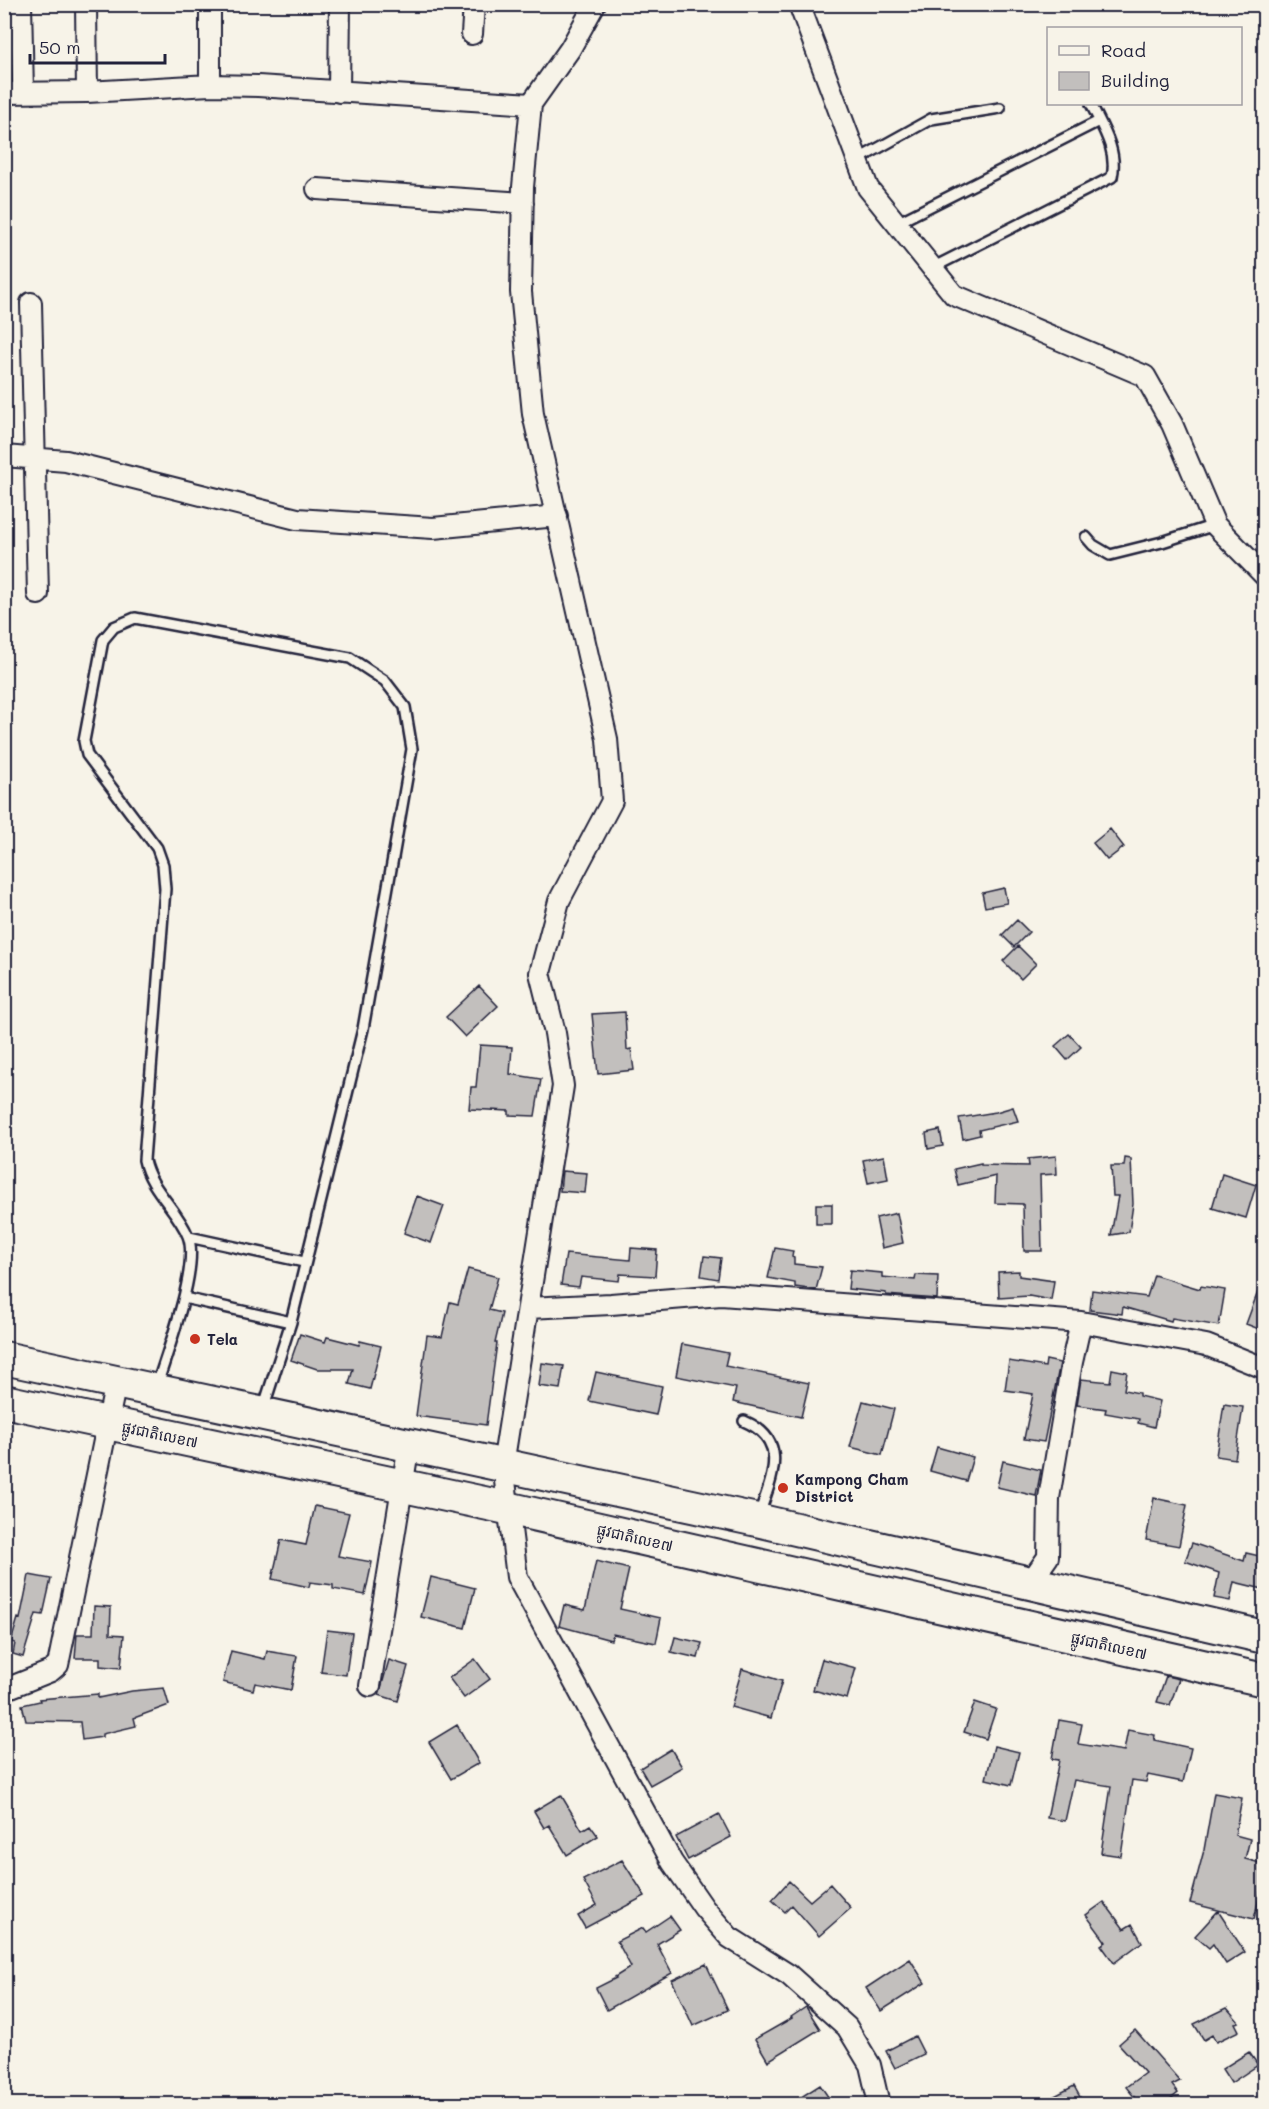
<svg xmlns="http://www.w3.org/2000/svg" width="1269" height="2109" font-family="Mali,'Noto Sans Khmer',sans-serif">
<rect width="100%" height="100%" fill="#f7f3e8"/>
<filter id="ink" filterUnits="userSpaceOnUse"><feTurbulence type="fractalNoise" baseFrequency=".0167" numOctaves="2"/><feDisplacementMap in="SourceGraphic" scale="12" xChannelSelector="R" yChannelSelector="G"/><feConvolveMatrix kernelMatrix="1 2 1 2 8 2 1 2 1" color-interpolation-filters="sRGB"/></filter>
<g filter="url(#ink)">
<path fill="#c2bfbd" stroke="#22223b" stroke-width="1.5" d="M1110,829L1124,847L1107,860L1093,843Z
M1004,888L1007,903L985,907L982,893Z
M1017,920L1029,932L1014,947L1002,935Z
M1018,946L1036,964L1021,979L1003,961Z
M479,986L498,1006L465,1037L446,1017Z
M625,1012L627,1050L631,1049L634,1070L598,1074L592,1014Z
M1069,1034L1081,1047L1067,1060L1055,1046Z
M480,1045L512,1047L510,1074L541,1079L535,1116L509,1115V1111L469,1109L471,1087H476Z
M1013,1107L1018,1121L979,1130L980,1135L963,1139L959,1118L996,1112Z
M940,1130L943,1146L928,1149L926,1133Z
M884,1156L888,1179L868,1183L863,1160Z
M1056,1156L1057,1174L1040,1175L1042,1251H1024L1023,1204L995,1203L996,1176L958,1185L954,1169L981,1163V1165L1029,1166L1028,1159Z
M1125,1158L1131,1159L1133,1204L1129,1232L1111,1235L1118,1196H1113L1111,1166H1124Z
M562,1171L587,1173L585,1193L560,1191Z
M1222,1174L1256,1185L1246,1218L1212,1208Z
M417,1196L444,1206L431,1243L404,1233Z
M816,1204H832V1224H816Z
M897,1213L903,1243L882,1248L876,1218Z
M631,1248L657,1250L655,1276L620,1274L619,1281L581,1277L579,1287L561,1285L566,1254L630,1260Z
M775,1248L793,1251L792,1257L794,1258V1264L822,1267L816,1290L795,1287V1283L768,1278Z
M704,1256L721,1258L718,1279L701,1276Z
M468,1269L498,1277L489,1310L502,1313L495,1343H497L486,1425L416,1416L427,1335L442,1337L450,1302L458,1304Z
M850,1270L882,1273V1277L915,1280L916,1275L938,1276L937,1299L886,1295V1293L848,1289Z
M1019,1271V1276L1054,1281L1051,1300L1029,1296L999,1298L998,1272Z
M1154,1275L1200,1289L1201,1286L1225,1290L1219,1326L1172,1318L1171,1321L1123,1307L1122,1314L1090,1310L1092,1290L1147,1297Z
M1263,1278H1264V1331L1246,1324Z
M300,1334L325,1342L327,1337L359,1345L360,1341L381,1346L370,1389L349,1384L353,1369H317L291,1360Z
M682,1344L728,1353L725,1366L809,1383L801,1417L733,1402L736,1388L676,1376Z
M1046,1360L1060,1363L1044,1442L1024,1439L1033,1394L1005,1390L1009,1361L1045,1367Z
M542,1363L564,1366L560,1389L539,1386Z
M1112,1369L1127,1372L1124,1390L1139,1393V1396L1160,1401L1154,1427L1138,1423L1139,1419L1105,1413L1106,1409L1077,1405L1081,1379L1110,1382Z
M596,1372L662,1386L656,1415L589,1401Z
M863,1401L894,1409L882,1455L850,1447Z
M1224,1404L1243,1407L1235,1459L1216,1456Z
M937,1447L973,1457L966,1481L930,1471Z
M1003,1461L1041,1470L1036,1496L997,1487Z
M1154,1498L1187,1505L1179,1546L1146,1540Z
M315,1506L349,1513L338,1556L372,1562L365,1595L333,1589V1585L310,1582L309,1587L272,1579L281,1540L306,1545Z
M1192,1543L1244,1561L1246,1553L1264,1557L1263,1589L1234,1582L1230,1601L1214,1598L1219,1573L1185,1561Z
M596,1561L629,1569L620,1609L661,1618L656,1643L613,1634L611,1640L559,1626L564,1605L585,1610Z
M29,1575L51,1579L43,1615L36,1614L23,1657L13,1654L15,1643L11,1642L18,1618L20,1619Z
M431,1577L475,1588L465,1628L421,1617Z
M94,1606L111,1607L110,1634L124,1635L121,1668L100,1666V1658H75L77,1634H93Z
M327,1630L352,1633L346,1675L321,1672Z
M675,1637L702,1643L698,1658L671,1652Z
M231,1651L265,1659L267,1651L297,1656L291,1690L255,1683L253,1690L223,1682Z
M475,1659L490,1679L464,1698L449,1678Z
M822,1659L856,1668L847,1699L813,1690Z
M389,1660L408,1666L398,1701L379,1695Z
M742,1669L782,1681L771,1718L731,1707Z
M1166,1676L1179,1679L1170,1705L1157,1702Z
M164,1688L169,1705L134,1718L136,1726L102,1734V1737L82,1740L80,1722L26,1721L22,1705L40,1701L39,1699L98,1694V1698L132,1691Z
M975,1702L996,1709L986,1739L964,1732Z
M1059,1720L1082,1724L1078,1744L1124,1751L1128,1730L1155,1735L1154,1740L1191,1748L1183,1782L1148,1775L1146,1782L1132,1780L1121,1856L1101,1853L1111,1786L1074,1780L1065,1821L1047,1818L1059,1760L1052,1759Z
M457,1725L479,1763L451,1779L429,1742Z
M994,1746L1019,1752L1011,1785L986,1779Z
M671,1749L682,1767L650,1785L640,1768Z
M1214,1793L1242,1798L1235,1835L1250,1839L1245,1859L1264,1864V1877L1254,1919L1190,1903L1204,1850Z
M561,1795L582,1830L590,1825L598,1836L567,1855L549,1825L544,1828L534,1811Z
M719,1814L731,1837L688,1860L676,1837Z
M622,1860L645,1896L585,1928L578,1916L597,1905L583,1880Z
M789,1881L810,1901L830,1884L851,1908L819,1936L792,1905L785,1912L772,1900Z
M1104,1902L1124,1929L1132,1924L1142,1942L1114,1963L1101,1945L1106,1942L1086,1915Z
M1218,1911L1245,1952L1226,1964L1213,1944L1209,1948L1195,1936Z
M670,1916L680,1930L657,1944L672,1973L607,2010L596,1988L616,1978L615,1977L631,1967L617,1941L643,1928L646,1932Z
M910,1959L925,1983L881,2011L866,1988Z
M706,1964L728,2010L693,2026L672,1980Z
M806,2007L820,2029L768,2061L755,2039L792,2018L791,2017Z
M1227,2008L1239,2022L1235,2023L1239,2031L1216,2042L1212,2035L1204,2040L1194,2024Z
M1135,2030L1180,2081L1172,2085L1178,2093L1164,2104H1140L1126,2087L1145,2073L1119,2044Z
M915,2036L924,2054L895,2068L886,2051Z
M1249,2052L1258,2065L1231,2083L1222,2069Z
M820,2085L833,2104H790Z
M1074,2086L1081,2099L1070,2104H1039Z"/>
<g fill="none" stroke-linecap="round" stroke-linejoin="round">
<defs>
<path id="service" d="M857,160L931,119L1000,108
M897,223L1099,121
M932,268L1112,177C1118,150 1102,127 1091,104
M1086,537L1093,545L1110,555L1162,542L1215,525
M189,1237L304,1262
M184,1298L291,1322
M157,1385C167,1352 200,1266 188,1236C177,1209 150,1189 144,1160L165,889L163,865L157,848L87,755L84,741L103,640L114,627L135,618L350,658L385,681L405,707L412,749L363,1029L291,1322L263,1409
M744,1421C791,1441 771,1479 759,1515"/>
<path id="minor" d="M21,4L23,92
M86,4L87,92
M595,4L570,49L531,104L523,187L521,292L533,414L607,739L612,801L559,901L540,973L555,1033L563,1086L503,1465L517,1577L672,1862L704,1908L729,1937L789,1975L847,2027L870,2065L879,2104
M799,4L868,188L954,295L1145,376L1172,424L1215,525L1264,575
M472,34L474,4
M210,85V4
M339,92L340,4
M4,93L87,92L210,85L258,86L531,104
M317,189L523,203
M31,303L38,594
M4,456L66,461L297,519L433,528L557,516
M528,1308L611,1304L721,1295L1081,1322L1206,1345L1264,1368
M1029,1584L1048,1557L1049,1498L1072,1362L1081,1322
M370,1686L409,1444
M11,1687L51,1671L58,1665L116,1382"/>
<path id="trunk" d="M4,1358L757,1520L1264,1637
M4,1401L498,1506L1264,1680"/>
</defs>
<use href="#service" stroke="#22223b" stroke-width="14"/>
<use href="#minor" stroke="#22223b" stroke-width="24"/>
<use href="#trunk" stroke="#22223b" stroke-width="36"/>
<use href="#service" stroke="#f7f3e8" stroke-width="9"/>
<use href="#minor" stroke="#f7f3e8" stroke-width="20"/>
<use href="#trunk" stroke="#f7f3e8" stroke-width="32"/>
</g>
</g>
<g fill="#c8321e" stroke="#f7f3e8" stroke-width="2">
<circle cx="195" cy="1339" r="6"/>
<circle cx="783" cy="1488" r="6"/>
</g>
<g text-anchor="middle" dominant-baseline="central" stroke-width="6" stroke-linejoin="round" paint-order="stroke">
<g font-size="15" font-weight="bold" fill="#22223b" stroke="#f7f3e8" text-anchor="start">
<text x="207" y="1339">Tela</text>
<text x="795" y="1479">Kampong Cham<tspan x="795" dy="17">District</tspan></text>
</g>
<g font-size="15" fill="#22223b" stroke="#f7f3e8">
<text transform="translate(160 1434) rotate(12)">ផ្លូវជាតិលេខ៧</text>
<text transform="translate(635 1537) rotate(13)">ផ្លូវជាតិលេខ៧</text>
<text transform="translate(1109 1645) rotate(13)">ផ្លូវជាតិលេខ៧</text>
</g>
</g>
<rect width="1269" height="2109" fill="none" stroke="#f7f3e8" stroke-width="24"/>
<rect x="12" y="12" width="1245" height="2085" fill="none" stroke="#22223b" stroke-width="2" filter="url(#ink)"/>
<rect x="1047" y="27" width="195" height="78" fill="#f7f3e8" stroke="#a29fa3" stroke-width="1.5"/>
<rect x="1059" y="46" width="30" height="9" fill="#f7f3e8" stroke="#a29fa3" stroke-width="1.5"/>
<text x="1101" y="57" font-size="18" fill="#22223b">Road</text>
<rect x="1059" y="72" width="30" height="18" fill="#c2bfbd" stroke="#a29fa3" stroke-width="1.5"/>
<text x="1101" y="87" font-size="18" fill="#22223b">Building</text>
<path d="M30 54v9h135v-9" fill="none" stroke="#22223b" stroke-width="3"/>
<text x="39" y="54" font-size="18" fill="#22223b" stroke="#f7f3e8" stroke-width="4.5" paint-order="stroke">50 m</text>
</svg>
